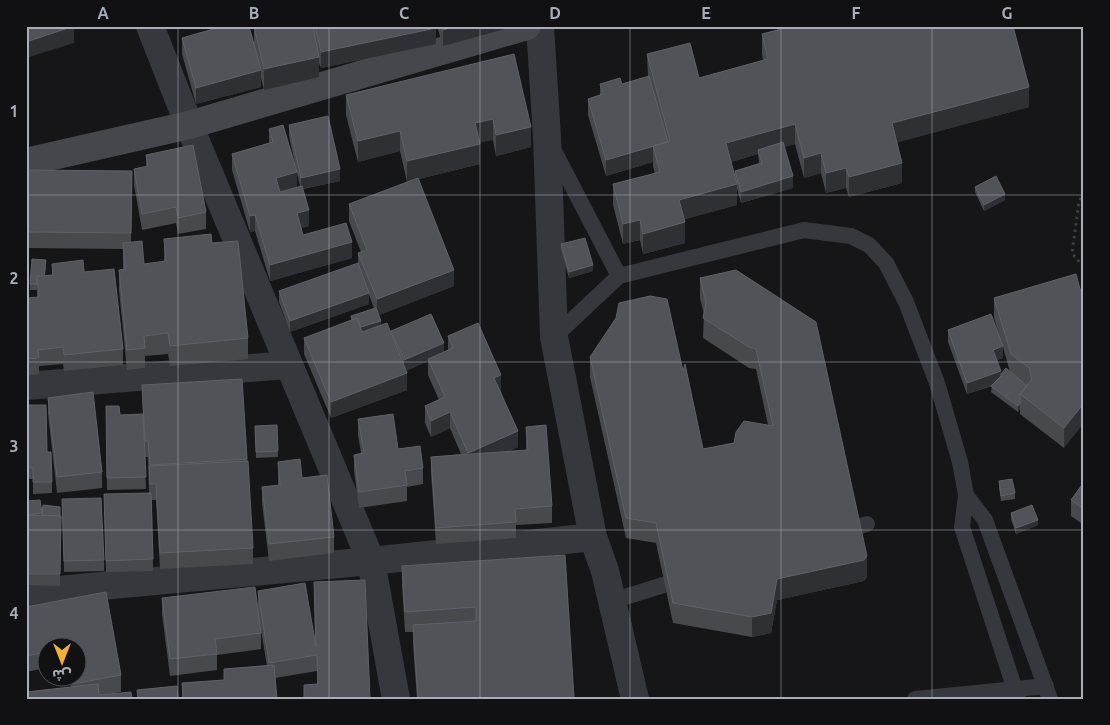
<svg xmlns="http://www.w3.org/2000/svg" width="1110" height="725" font-family="Ubuntu,'Noto Sans Arabic',sans-serif">
<rect width="100%" height="100%" fill="#161618"/>
<g fill="none" stroke-linecap="round" stroke-linejoin="round">
<path stroke="#3d3f44" stroke-width="3" stroke-dasharray="2.5 4" stroke-linecap="butt" d="M1084,192L1079,202L1072,253L1084,268"/>
<path stroke="#37383d" stroke-width="16" d="M552,147L619,276
M554,337L619,276L804,230L851,236L869,245L886,263L906,302L937,383L960,462L966,495L962,527L1018,699
M966,495L985,520L1050,699
M839,533L867,524
M612,601L686,578
M915,699L1046,686"/>
<path stroke="#37383d" stroke-width="28" d="M150,26L189,125L371,561L396,699
M540,26L547,137L554,337L593,537L605,571L635,699
M26,386L288,365
M26,593L371,561L593,537"/>
<path stroke="#45474d" stroke-width="28" d="M26,162L189,125L527,26"/>
</g>
<path fill="#47494d" fill-rule="evenodd" d="M257,26H436V44L321,68L319,63V77L264,90L261,78V87L196,104L182,54V38L254,46V27Z
M437,26H505V29L443,46Z
M776,26H1013L1029,107L897,142L902,183L849,197L846,188L826,193L821,173L804,178L795,144L784,147L793,188L741,203L737,188V205L684,219L685,243L643,254L640,240L623,244L613,205V184L655,174L653,166V162L606,176L588,115V99L600,95V84H622L648,77L647,54L699,78L763,60L762,54V34L777,30ZM758,154L759,163L735,171V178L731,162Z
M514,54L531,147L496,156L493,140L479,142L480,164L419,179L454,286L379,315L381,325L391,333L444,352L448,350V336L501,391L518,447L509,451L526,450V427L552,506V523L516,525V538L436,544L431,473V457L461,454L450,428L431,437L425,423V406L439,400L428,375V361L406,371L407,390L331,418L304,354V338L351,320V316L374,308L369,295V304L290,332L279,302V291L358,264V253L361,252L349,221V204L407,182L400,151L358,162L346,115V95Z
M289,125L340,181L303,189L309,226L301,228L303,235L352,258L270,281L255,231L250,232L232,170V154L269,143V129L296,169L289,136ZM297,173L300,186L297,187Z
M146,155L206,212V229L178,234L176,223L142,230L134,185V169L146,167Z
M28,170L132,171L131,242L144,264L164,262V239L212,243L248,338V359L170,366L168,354L145,356V368L127,370L119,290V270L123,269V249L28,248Z
M975,187L1005,200L984,211L975,192Z
M561,244L593,271L569,278L561,250Z
M52,264L84,272L123,349V365L64,371L63,364L39,366V374L26,376V298L37,297V290H30V284L46,266L45,276L52,275Z
M736,270L867,577L864,581L777,600L771,633L752,637L673,623L656,543L626,538L590,377V357L683,371L703,449L734,443L768,425L756,369L749,368L703,338L704,314L700,298V278Z
M1076,274L1064,448L1020,414V409L1018,412L991,392L992,386L967,394L948,342V330L1002,344L994,318V298ZM1003,347L1010,372L1001,374L997,360L1003,358Z
M242,379L253,548V564L160,569L156,500H152L153,571L106,572L104,505L149,493L148,457H145L144,443L146,489L107,490L106,406L120,415L143,414L142,385Z
M48,398L102,472V488L57,493L48,414Z
M26,405L47,452L52,482V493L33,494V479H26Z
M358,419L423,468V484L407,487V501L359,508L354,471V455L361,453L358,435Z
M277,425L278,457L256,458L255,426Z
M278,462L334,537V553L269,561L262,503V487L278,485Z
M999,481L1015,493V499L1001,501L999,487Z
M1084,482V525L1071,516V500Z
M62,499L104,560V571L64,572Z
M26,501L42,513V515L60,516V586L26,585Z
M1011,513L1038,525L1016,534L1011,519Z
M565,555L574,699H417L413,645V632H405L402,586V566Z
M314,582L370,699H304V685L317,684V671L275,678L277,699H182V683L224,680V669L267,666L258,612L261,633V649L217,655V670L170,676L162,614V598L258,606V591L315,643Z
M26,607L121,675V692L102,695L132,699L26,692L71,687L69,678H78V648H48V675L46,668L26,672Z
M48,678H64L48,680Z"/>
<path fill="#2f3033" d="M74,26V43L26,58V42Z
M161,26H173L161,29Z
M456,26H505V29L443,46V30Z
M436,28V44L321,68V52Z
M319,57V77L264,90V69Z
M261,70V87L196,104V88Z
M1029,87V107L892,144V123Z
M493,119V140L475,144V123Z
M795,124V144L760,154L758,150V154L726,163V143Z
M531,127V147L496,156V135Z
M400,131V151L358,162V141Z
M480,144V164L407,182V161Z
M653,146V162L606,176V160Z
M821,153V173L804,178V158Z
M902,163V183L849,197V177Z
M846,168V188L826,193V173Z
M340,169V181L301,189V178Z
M297,172V188L276,194V178Z
M793,176V188L741,203V192Z
M737,184V205L679,221V200Z
M1005,194V200L984,211V205Z
M309,210V226L297,230V213Z
M255,215V231L250,232V216Z
M640,220V240L623,244V224Z
M685,222V243L643,254V234Z
M352,242V258L270,281V265Z
M593,265V271L569,278V272Z
M454,270V286L377,316V299Z
M369,293V304L290,332V321Z
M381,321V327L355,335V329Z
M444,343V354L428,359V361L404,372V360Z
M1003,346V358L993,361V350Z
M1001,371V382L967,394V383Z
M407,373V390L331,418V402Z
M501,375V391L494,394V378Z
M1020,403V409L1018,412V406Z
M1084,403V423L1064,448V428Z
M450,412V428L431,437V421Z
M518,431V447L468,469V453Z
M1038,520V525L1016,534V528Z
M867,556V577L864,581L777,600L771,633L752,637V617L777,579Z"/>
<path fill="#525359" stroke="#5f6168" d="M26,26H74L26,42Z
M224,26H249L261,70L196,88L182,38Z
M257,26H313L319,57L264,69L254,27Z
M315,26H436V28L321,52Z
M442,26H456L443,30Z
M782,26H1013L1029,87L892,123L902,163L849,177L846,168L826,173L821,153L804,158L795,124L726,143L737,184L679,200L685,222L643,234L640,220L623,224L613,184L660,172L653,146L670,141L647,54L690,43L699,78L768,59L762,34L782,29Z
M514,54L531,127L496,135L493,119L475,123L480,144L407,161L400,131L358,141L346,95Z
M649,76L668,142L606,160L588,99L603,94L600,84L620,78L622,84Z
M328,116L340,169L301,178L289,125Z
M283,125L297,172L276,178L280,192L302,186L309,210L297,213L303,235L346,223L352,242L270,265L255,215L250,216L232,154L273,142L269,129Z
M783,142L793,176L741,192L735,171L762,163L758,150Z
M193,145L206,212L178,218L176,207L142,214L134,169L148,166L146,155Z
M28,170L132,171L131,233L28,232Z
M996,176L1005,194L984,205L975,187Z
M418,178L454,270L377,299L358,253L367,250L349,204Z
M211,234L212,243L238,241L248,338L170,346L168,333L144,336L145,348L127,350L119,270L125,269L123,243L142,241L144,264L166,261L164,239Z
M585,238L593,265L569,272L561,244Z
M32,259L46,260L44,276H37V284H30Z
M83,260L84,272L114,269L123,349L64,355L63,347L38,350L39,358L26,359V298L39,297L37,276L53,275L52,264Z
M358,263L369,293L290,321L279,291Z
M736,270L816,322L867,556L864,560L777,579L771,613L752,617L673,603L656,523L626,518L590,357L616,318L619,303L650,296L667,299L683,371L685,364L703,449L734,443L736,432L744,421L773,426L756,349L749,347L703,318L706,303L700,278Z
M1076,274L1080,289L1084,291V403L1064,428L1020,394L1032,379L1029,368L1011,354L994,298Z
M376,308L381,321L361,327L357,318L352,320L351,316Z
M431,314L444,343L404,360L391,331Z
M991,314L1003,346L993,350L1001,371L967,383L948,330Z
M357,318L362,332L387,323L407,373L331,402L304,338Z
M478,323L501,375L494,378L518,431L468,453L450,412L431,421L425,406L445,397L428,359L453,348L448,336Z
M1006,368L1027,386L1020,394V403L1018,406L991,386L1001,376V374Z
M242,379L247,459L150,465L148,441H145L142,385Z
M93,392L102,472L57,477L48,398Z
M26,405H46L47,452H51L52,482H33V468H26Z
M106,406H119L120,415L143,414L146,477L107,478Z
M393,414L398,449L420,446L423,468L405,471L407,485L359,492L354,455L364,453L358,419Z
M277,425L278,451L256,452L255,426Z
M546,425L552,506L515,509L516,522L436,528L431,457L528,450L526,427Z
M300,459L302,478L327,475L334,537L269,544L262,487L280,485L278,462Z
M248,461L253,548L160,553L156,484H150L149,466Z
M1012,479L1015,493L1001,496L999,481Z
M1084,482V509L1071,500Z
M151,493L153,559L106,561L104,494Z
M101,498L104,560L64,561L62,499Z
M40,500L42,513L26,515V501Z
M43,505L60,507V516L42,515Z
M1032,505L1038,520L1016,528L1011,513Z
M26,515L61,516L60,574H26Z
M565,555L574,699H418L413,625L476,621V607L405,612L402,566Z
M365,580L370,699H304V685L318,684L317,655L269,663L258,591L305,583L316,647L314,582Z
M255,587L261,633L215,639L217,654L170,659L162,598Z
M106,592L121,675L73,684L72,678H78V648H48V659L46,652L26,656V607Z
M274,665L277,699H183L182,683L224,680V669Z
M98,684L99,695L131,692L132,699H26V692Z
M177,686L178,699H138L137,690Z"/>
<path fill="none" stroke="#a8adb8" stroke-width="1" stroke-opacity="0.55" d="M178,26V699M329,26V699M480,26V699M630,26V699M781,26V699M932,26V699M26,195H1084M26,362H1084M26,530H1084"/>
<rect width="1110" height="725" fill="none" stroke="#111113" stroke-width="55"/>
<g transform="translate(62 662) rotate(180)"><circle r="24" fill="#111113" stroke="#4d4f55"/>
<path d="M0-4L9 19L0 12L-9 19Z" fill="#f2b134"/>
<text y="-8" font-size="14" font-weight="bold" text-anchor="middle" fill="#a8adb8">ش</text>
</g>
<rect x="28" y="28" width="1054" height="670" fill="none" stroke="#a8adb8" stroke-width="2"/>
<g font-size="16" text-anchor="middle" font-weight="bold" fill="#a8adb8">
<text x="103" y="19">A</text>
<text x="254" y="19">B</text>
<text x="404" y="19">C</text>
<text x="555" y="19">D</text>
<text x="706" y="19">E</text>
<text x="856" y="19">F</text>
<text x="1007" y="19">G</text>
<text x="14" y="117">1</text>
<text x="14" y="284">2</text>
<text x="14" y="452">3</text>
<text x="14" y="619">4</text>
</g>
</svg>
